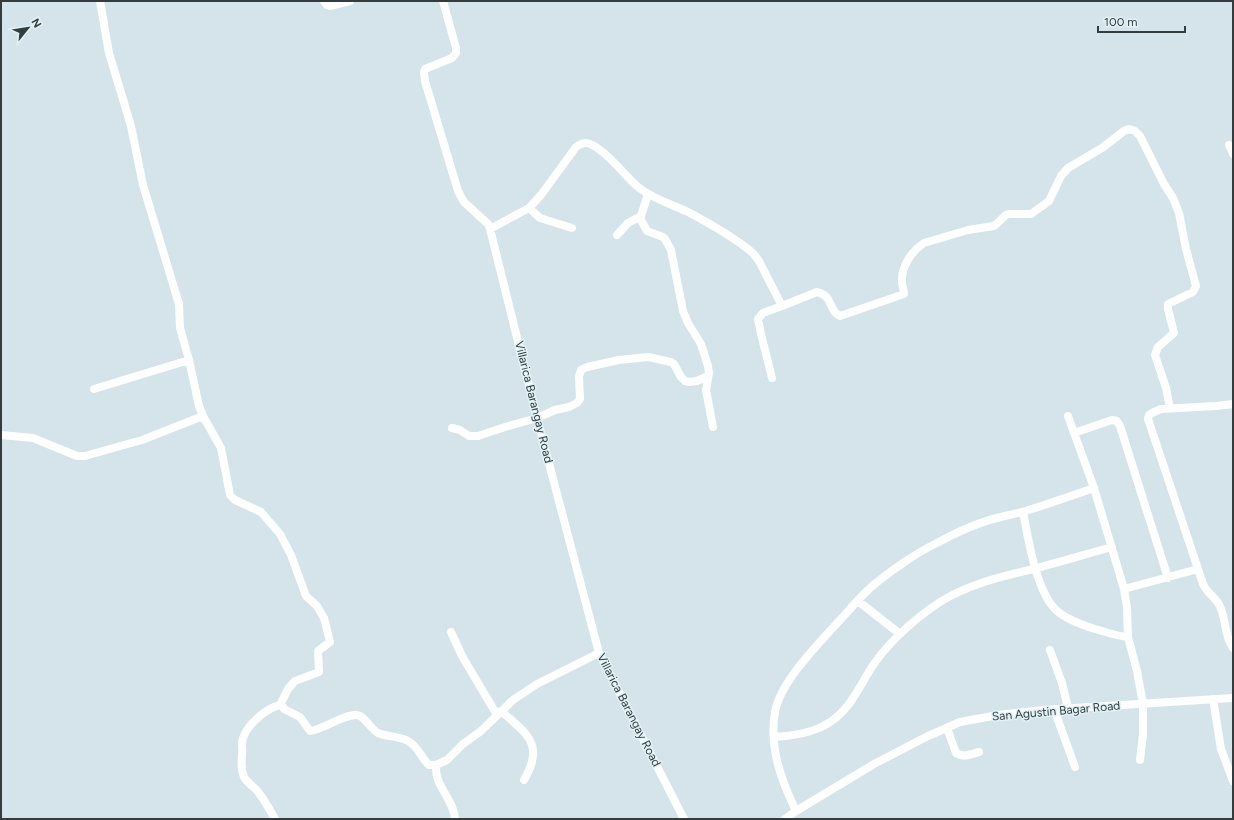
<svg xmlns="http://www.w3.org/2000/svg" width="1234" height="820" font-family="Figtree,sans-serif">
<rect width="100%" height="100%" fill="#d4e4ea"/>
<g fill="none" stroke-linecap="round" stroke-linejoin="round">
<path stroke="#fff" stroke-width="8" d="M100,1L109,53L131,126L143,185L179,304L180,328L189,360L199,406L203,416L221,448L230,495L235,500L261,512L280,534L291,555L306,596L317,606L324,618L330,642L318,651L319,672L295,681L288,689L281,703L284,709L300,717L310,731C323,730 350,710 360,716C367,720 371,729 378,733C387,737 399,736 408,741C418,746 421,758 429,765H436L447,760L463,744L481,731L513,700L537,684L599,653
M324,1L327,5L330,6L350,1
M443,1L456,48V53L452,58L425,69L424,72L425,81L458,191L464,202L488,224L490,229L537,418L599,653L684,819
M1229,145L1233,154
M648,194L641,216V220L647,231L663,237L665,239L671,250L683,311L688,323L701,344L708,366L709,373L706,390L713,427
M529,208L540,218L572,228
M490,229L529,208L541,195L576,147C579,145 582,143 585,143C599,142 627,178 638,187C653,199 671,204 688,212C707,222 736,239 753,253L759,261L782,306L817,292C833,295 829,312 840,316L904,294C904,290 902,286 902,282C901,266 912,251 924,243L968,230L994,226L1006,215L1009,214H1031L1049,201L1061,176L1068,168L1102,148L1124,131L1129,129L1135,131L1140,136L1164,184L1173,198L1179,213L1186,249L1196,286L1193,292L1168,304V309L1174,333L1158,347L1155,355L1166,388L1170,408
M617,235L628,223L641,216
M772,378L761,334L758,319L763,313L782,306
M94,389L189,360
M1233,404L1216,406L1161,409L1152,413L1149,415L1148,419L1203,584C1207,594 1218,598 1221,609C1226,621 1225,638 1233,648
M1068,416L1094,488L1124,589L1127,608L1128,637L1137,671L1143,704V734L1140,760
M452,428L460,430L469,436H478L505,427L537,418L555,410L569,407L577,403L580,399L579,376L581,370L587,367L619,360L648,357L671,362L674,364L681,377L685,381L689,382L697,381L708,376
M1074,433L1112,420L1117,421L1120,426L1168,578
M1,435L33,438L77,456H85L142,440L203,416
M1023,512C1028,538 1036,591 1056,610C1066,619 1082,625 1095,629C1106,632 1116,636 1128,637
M1124,589L1198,569
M858,601L900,634
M451,632L462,656L497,715
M1050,650L1062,683L1068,708
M1213,699L1221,749L1233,781
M1054,709L1075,767
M501,711C527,734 545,744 524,780
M947,728L956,753C964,758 971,754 979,752
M774,737C810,735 836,727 855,695C862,684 868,672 876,661C892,639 917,617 940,602C968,584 1001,577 1033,569C1060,562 1086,554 1112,547
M436,765C434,786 454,799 455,819
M796,811C781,780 769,747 775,712C780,682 820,642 841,619C852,607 863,593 876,583C893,569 918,552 937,543C957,532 979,522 1001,517C1008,515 1015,514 1022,512C1046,505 1070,496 1094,488
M275,819C270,810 265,801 259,793C255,787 248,784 244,777C241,770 241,764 242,756C243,750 241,744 243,738C248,724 267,707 281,705
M785,819L796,811L874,764L926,737L960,722L998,715L1043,710L1233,698"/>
</g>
<g text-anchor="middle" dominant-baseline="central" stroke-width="3" stroke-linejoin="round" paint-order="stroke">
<g font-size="12" fill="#353c3e" stroke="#e1f2f7">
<text transform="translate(534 402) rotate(76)">Villarica Barangay Road</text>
<text transform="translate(629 710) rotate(63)">Villarica Barangay Road</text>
<text transform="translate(1056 711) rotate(-5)">San Agustin Bagar Road</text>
</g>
</g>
<rect width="1234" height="820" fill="none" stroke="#353c3e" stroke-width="4"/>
<g transform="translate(28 28) rotate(60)" stroke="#e1f2f7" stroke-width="3" paint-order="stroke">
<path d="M0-3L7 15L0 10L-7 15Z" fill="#353c3e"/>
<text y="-6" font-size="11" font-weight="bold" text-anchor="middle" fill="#353c3e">N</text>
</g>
<path d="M1098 26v6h87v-6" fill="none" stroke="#353c3e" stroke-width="2"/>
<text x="1104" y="26" font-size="12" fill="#353c3e" stroke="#e1f2f7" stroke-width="3" paint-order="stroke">100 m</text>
</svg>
